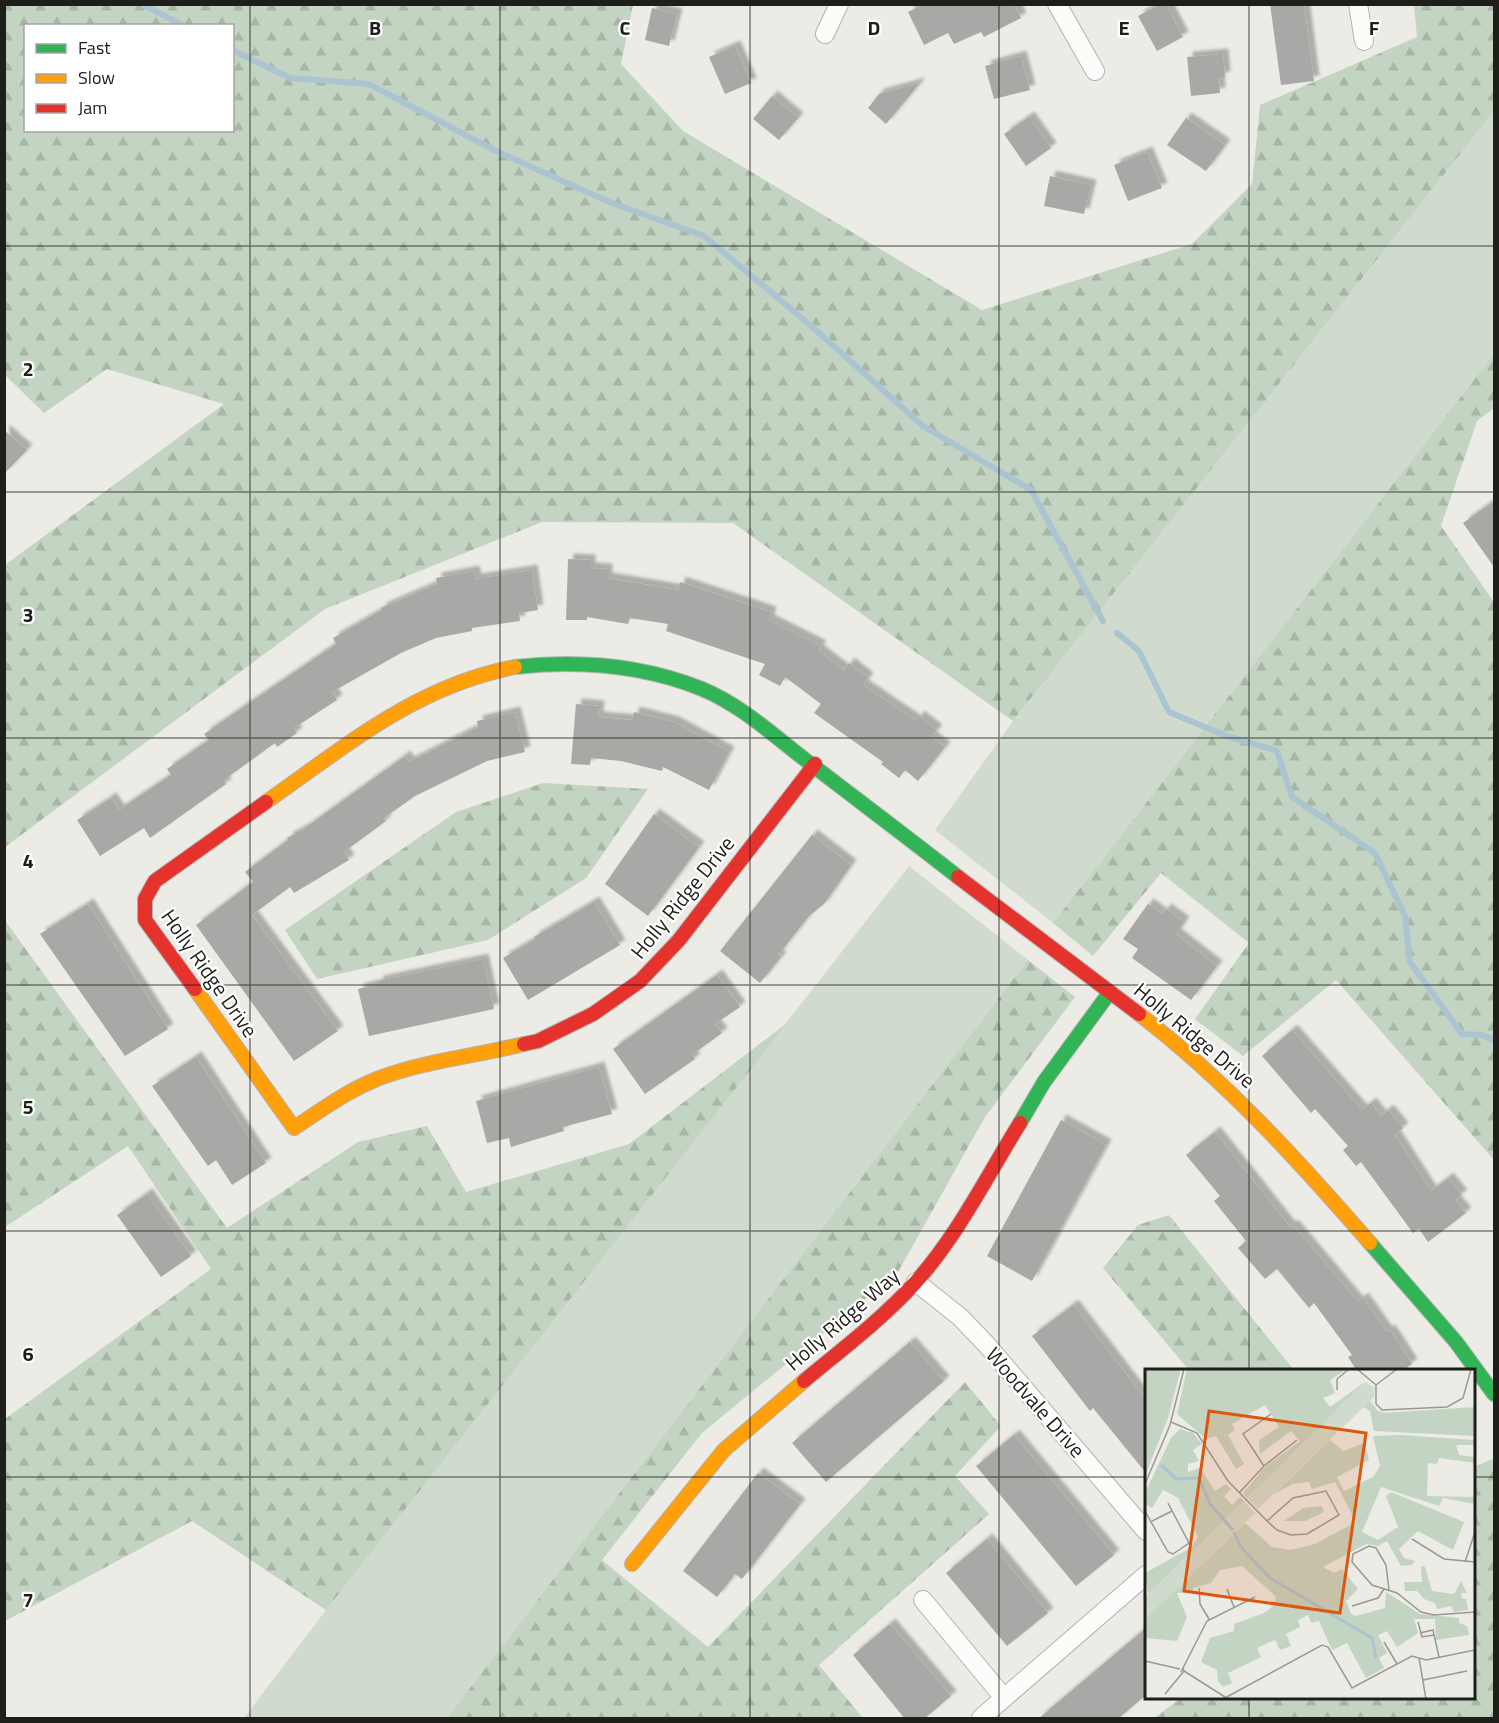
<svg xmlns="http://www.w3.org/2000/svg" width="1499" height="1723" font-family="'Titillium Web',sans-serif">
<defs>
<pattern id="forest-firs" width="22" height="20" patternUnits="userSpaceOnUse" patternTransform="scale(1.5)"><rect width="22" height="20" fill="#c4d4c2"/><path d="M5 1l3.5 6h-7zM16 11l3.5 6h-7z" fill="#a8b6a6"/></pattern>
<filter id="shadow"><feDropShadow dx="5.5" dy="-5.5" stdDeviation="1.5" flood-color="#0004"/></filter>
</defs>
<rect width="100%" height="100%" fill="#ecebe5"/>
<path fill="#d0dbce" d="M1494,111V354L1053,923L935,830L1013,721Z
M909,866L1028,960L447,1718H244L326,1610Z"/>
<path fill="url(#forest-firs)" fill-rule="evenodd" d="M5,4L633,5L621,64L683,131L982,310L1192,244L1252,184L1260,105L1417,37L1414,5H1494V111L1013,721L733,523L542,522L325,609L5,847V565L224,404L107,369L44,413L5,375ZM26,26H232V130H26Z
M1494,354V408L1477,421L1441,526L1494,602V1160L1336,980L1243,1056L1195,1019L1249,943L1161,873L1093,956L1053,923Z
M543,783L648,789L586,878L488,940L317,979L285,930L456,812Z
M4,919L227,1228L358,1142L427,1126L466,1192L629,1144L787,1023L326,1610L192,1521L5,1621V1419L211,1269L128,1146L5,1227Z
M1028,960L1075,997L985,1117L898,1272L702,1433L602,1560L708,1647L965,1382L1001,1426L955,1476L989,1514L819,1665L863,1718H447Z
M1169,1215L1294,1370H1189L1103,1268L1138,1225Z
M1492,1459L1494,1462V1718H1154L1181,1698H1474V1467Z"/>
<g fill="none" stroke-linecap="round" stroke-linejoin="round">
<path stroke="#aac4d1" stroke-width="6" d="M142,4L184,26
M232,50L290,78L369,84L494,150L609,202L704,236L809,324L923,426L1031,490L1103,621
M1117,633L1139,651L1169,712L1224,735L1277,751L1292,797L1375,853L1405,916L1410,962L1462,1034L1482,1035L1494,1040"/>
</g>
<path fill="#a9a8a6" filter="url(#shadow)" d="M924,4H1014L1021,18L984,37L981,32L954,44L948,33L924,45L908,12Z
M1161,4H1166L1183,37L1157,51L1138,16Z
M1270,4H1304L1314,81L1281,85Z
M652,8L677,14L669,46L645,40Z
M735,46L751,83L725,94L709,57Z
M1223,54L1225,77L1219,78L1220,93L1191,96L1187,57Z
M1021,56L1030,90L994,99L985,66Z
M920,83L886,124L868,108L879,94Z
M772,96L798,118L779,140L753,119Z
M1029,117L1051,148L1026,166L1004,134Z
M1186,118L1225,145L1206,171L1167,145Z
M1147,152L1162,188L1128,201L1114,165Z
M1050,176L1091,185L1084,214L1044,206Z
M4,430L27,450L4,474Z
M1494,501V567L1463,523Z
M568,559L590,560V568L607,569V578L678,590L680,582L771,612L769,620L821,646L818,650L844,670L849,663L868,678L863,685L916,721L919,716L937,730L931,737L945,747L918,781L905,770L899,778L881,764L883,762L814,713L821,704L785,677L780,686L759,675L765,664L666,631L668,624L630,618L628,624L587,617V620H566Z
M532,570L538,610L519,613L520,621L472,628V631L436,638L401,653L332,692L337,700L294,728L297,733L277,747L275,743L224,780L226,784L150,838L144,828L100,856L77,820L111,798L119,810L171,775L167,769L209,740L204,734L336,644L333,638L382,610L381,608L437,584L436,578L474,571L476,579Z
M576,704L599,706L598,717L632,720L634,712L674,722L729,752L709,790L663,767L662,771L621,761L591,758L590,765L571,764Z
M515,712L525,752L487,761L415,796L384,818L386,821L344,852L349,860L294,893L290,887L252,915L338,1031L294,1061L196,925L253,882L245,872L288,840L287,838L305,828L405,756L409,762L478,727L477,721Z
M654,814L699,847L648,916L605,884Z
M812,835L851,865L824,904L809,916L778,955L781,957L760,983L720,951Z
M594,902L620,945L528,1000L503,958L535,939L534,937Z
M88,904L168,1029L125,1056L40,934Z
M1148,904L1162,914L1166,909L1184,922L1176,934L1217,966L1191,1000L1132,958L1138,949L1123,939Z
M483,959L494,1009L369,1036L358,989L378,984V981Z
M717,975L740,1007L715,1024L722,1033L692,1055L695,1059L645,1094L613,1049Z
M1292,1030L1362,1110L1371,1103L1381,1116L1388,1110L1403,1128L1395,1135L1431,1191L1448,1178L1462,1195L1455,1200L1466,1213L1428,1242L1419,1229L1413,1233L1361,1162L1356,1166L1343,1150L1348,1146L1315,1109L1311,1113L1262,1056Z
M196,1057L266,1163L232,1185L216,1160L208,1166L152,1086Z
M599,1067L612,1114L563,1127L564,1131L511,1147L509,1138L487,1143L476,1101Z
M1061,1120L1106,1145L1032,1281L987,1256Z
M1215,1132L1290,1227L1293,1225L1358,1302L1363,1298L1387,1332L1390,1330L1412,1364L1402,1371H1357L1348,1357L1352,1355L1314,1303L1309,1308L1277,1269L1265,1279L1238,1248L1246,1241L1214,1201L1220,1196L1186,1155Z
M147,1194L191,1256L161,1277L117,1215Z
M1073,1305L1146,1400V1473L1093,1408L1090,1411L1032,1336Z
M910,1342L944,1381L826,1482L792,1443Z
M1014,1435L1114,1555L1076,1586L976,1466Z
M758,1473L800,1504L742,1579L735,1574L717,1597L683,1571Z
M987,1539L1048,1613L1007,1646L946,1573Z
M890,1624L951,1696L924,1719H905L853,1655Z
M1146,1628V1695L1118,1719H1038Z"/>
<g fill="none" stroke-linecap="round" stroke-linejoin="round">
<defs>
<path id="street" d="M1057,4L1095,71
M1358,4L1364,41
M825,34L839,4
M916,1282L960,1317L986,1344L1146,1531
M923,1600L1004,1698
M981,1718L1146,1575"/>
<path id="fast" d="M515,667C579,660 642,665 702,689C739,704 772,734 803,758C855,798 907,837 958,877
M1020,1123L1044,1082L1110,992
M1370,1243L1456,1342L1494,1394"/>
<path id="slow" d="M266,802C346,746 416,686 515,667
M195,989L294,1128C321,1110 347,1091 377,1079C423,1061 476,1056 524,1044
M1139,1014C1226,1081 1298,1160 1370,1243
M632,1564L724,1450L804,1381"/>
<path id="jam" d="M958,877L1139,1014
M195,989L145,920V899L155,881L266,802
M524,1044L538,1041L593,1014L640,981L679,940L815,764
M804,1381C841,1350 881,1320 914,1284C957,1237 987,1176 1020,1123"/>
</defs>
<use href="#street" stroke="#b3b2ae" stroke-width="20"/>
<use href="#fast" stroke="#b3b2ae" stroke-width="16"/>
<use href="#slow" stroke="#b3b2ae" stroke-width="16"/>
<use href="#jam" stroke="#b3b2ae" stroke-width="16"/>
<use href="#street" stroke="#fcfcfb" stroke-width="18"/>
<use href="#fast" stroke="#30b455" stroke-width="14"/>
<use href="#slow" stroke="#ff9f0a" stroke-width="14"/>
<use href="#jam" stroke="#e5322d" stroke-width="14"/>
</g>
<path fill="none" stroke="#1f1e1a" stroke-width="1.5" stroke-opacity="0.55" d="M250,4V1718M500,4V1718M750,4V1718M999,4V1718M1249,4V1370M4,246H1494M4,492H1494M4,738H1494M4,985H1494M4,1231H1494M4,1477H1146M1474,1477H1494M1249,1698V1718"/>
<g text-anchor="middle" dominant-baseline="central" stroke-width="4.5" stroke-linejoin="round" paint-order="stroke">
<g font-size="21" fill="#1f1e1a" stroke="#fff">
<text transform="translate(682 897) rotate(-51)">Holly Ridge Drive</text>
<text transform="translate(210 973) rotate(55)">Holly Ridge Drive</text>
<text transform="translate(1195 1035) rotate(40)">Holly Ridge Drive</text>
<text transform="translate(842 1319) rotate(-41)">Holly Ridge Way</text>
<text transform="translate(1036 1402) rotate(49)">Woodvale Drive</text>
</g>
</g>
<g transform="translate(1145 1369)">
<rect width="330" height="330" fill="#ecebe5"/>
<path d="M220,13L230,19L229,28L113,140L102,129ZM99,132L110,144L0,250V228Z" fill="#d0dbce"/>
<path d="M0,0H36L23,49L0,107ZM42,0H202L185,11L190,24L178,29L185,38L220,13L102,129L98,124L120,98L155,72L146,62L115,85L114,71L134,58L120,36L87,55L90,61L83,66L99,95L91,100L71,67L61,70L32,45ZM225,32L233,42L240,44L330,38V67L229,62L225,42L218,38ZM35,60L48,64L57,75L48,81L54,92L43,95V103L55,99L70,122L81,115L86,120L79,127L87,136L95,128L99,132L3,225L0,204L47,178L53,168L33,129L18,121L7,139L0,135V124L26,69ZM255,66L330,71V76H311L314,86L330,88V94L294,89L292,95L283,94L282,127L330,128V135L298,129L294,137L236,118L217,163L233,171L253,158L241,127L246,123L319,153L308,181L273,162L254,180L259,189L270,192L267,196L256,197L242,172L233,177L221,175L178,198L189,204L197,200L213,220L201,232L206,245L211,247L240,239L241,223L275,245L314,249V254L322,257L324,266L291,271L290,250H269L273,264L252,278L242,262L233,266L242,284L234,289L239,299L221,309L202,274L187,281L174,252L166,254L163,246L153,251L155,258L141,265L146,277L135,281L130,271L112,279L116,288L83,304L87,314L78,318L73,312L72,301L56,293L65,269L89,262V255L119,244L128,237L131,228L97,197L75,201L66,214L48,219V223L32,224L42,248L32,272L0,269V250L100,154L127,178L146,181L170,175L211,153L190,113L167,120L164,113L147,115L128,126L185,71L198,82L220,74L224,91L192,108L199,122L228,108L235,97L228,67ZM177,137L179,143L160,152H139L158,139ZM276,197L280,198L287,222L309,225L316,212L322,224H316L317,229L321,230L323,241L309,243L306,237L292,240L290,234L279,230L272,222H260L259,213H277Z" fill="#c4d4c2"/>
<path fill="none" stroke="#aac4d1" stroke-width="3" d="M16,96L31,110L54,109L65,135L88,161M89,163L95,177L125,209L227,269L231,289"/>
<path fill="none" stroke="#9a9994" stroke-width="1.5" d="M212,0L231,16M231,16V35L237,41L302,38L318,29L326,0M231,16L252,0M192,21V10L204,0M26,53L52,64L83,112L122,152L132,161L146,166L162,165L194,146L181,122L148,129L122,152M119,97L98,65L126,45M0,115L25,56L39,0M94,124L119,97L152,71M0,142L23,183L28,185L44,174L23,134M7,152L27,142M267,170L299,190L330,193M320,193L330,163M54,219L55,235L64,250M82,220L89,238M244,221L241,196L231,179L224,177L208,185L207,193L227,216L252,224L276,243L289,246L330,243M207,237L233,229L239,220M273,253L277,268L289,266M275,264L288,261L294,288M239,273L252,295M274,289L281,330M0,292L35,300M38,299L62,252L110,228M39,302L80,328M278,311L322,302M20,325L39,302L38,299L36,303M78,330L177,276L183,278L207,319L267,287L281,291L330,281"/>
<path fill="#de560d" fill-opacity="0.15" stroke="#de560d" stroke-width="3" d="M64,42L221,64L195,244L39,222Z"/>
<rect width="330" height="330" fill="none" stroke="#1f1e1a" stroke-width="3"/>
</g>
<g font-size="20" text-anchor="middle" font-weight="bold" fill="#1f1e1a" stroke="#fff" stroke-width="4.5" stroke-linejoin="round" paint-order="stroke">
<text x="375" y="35">B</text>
<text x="625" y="35">C</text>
<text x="874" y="35">D</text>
<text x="1124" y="35">E</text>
<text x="1374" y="35">F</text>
<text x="28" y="376">2</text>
<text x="28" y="622">3</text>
<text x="28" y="868">4</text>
<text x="28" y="1114">5</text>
<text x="28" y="1361">6</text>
<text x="28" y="1607">7</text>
</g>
<rect width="1499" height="1723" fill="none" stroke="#1f1e1a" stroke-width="12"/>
<rect x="24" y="24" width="210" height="108" fill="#ffffff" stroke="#a5a5a3" stroke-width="1.5"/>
<rect x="36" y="44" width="30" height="9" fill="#30b455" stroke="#a5a5a3" stroke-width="1.5"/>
<text x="78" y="54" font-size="18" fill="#1f1e1a">Fast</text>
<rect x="36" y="74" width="30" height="9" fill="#ff9f0a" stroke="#a5a5a3" stroke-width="1.5"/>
<text x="78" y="84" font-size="18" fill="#1f1e1a">Slow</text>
<rect x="36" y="104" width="30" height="9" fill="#e5322d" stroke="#a5a5a3" stroke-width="1.5"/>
<text x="78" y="114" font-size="18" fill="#1f1e1a">Jam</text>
</svg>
